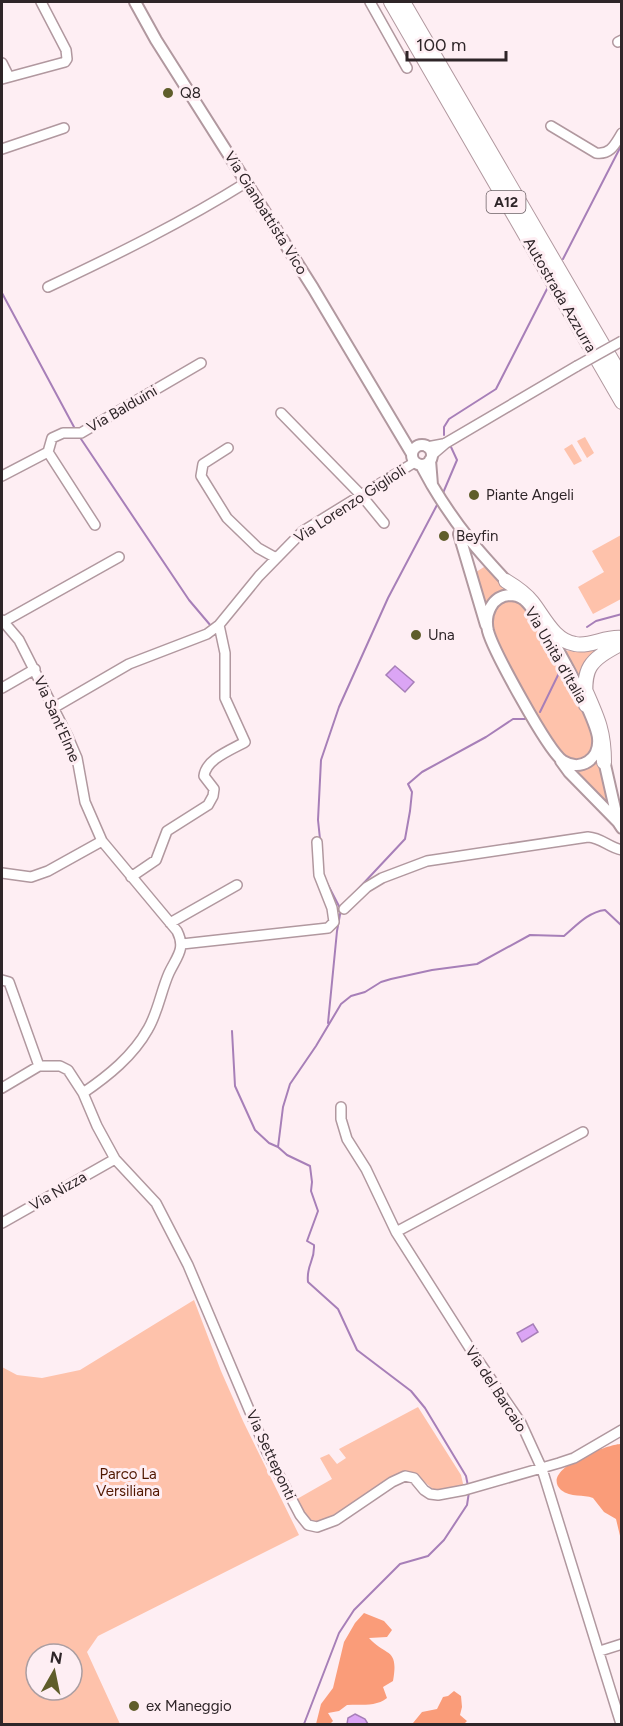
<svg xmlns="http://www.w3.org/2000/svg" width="623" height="1726" font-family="Figtree,sans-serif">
<rect width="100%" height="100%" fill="#feeef3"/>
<path fill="#fec2ab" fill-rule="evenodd" d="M585,437L594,453L587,458L577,441Z
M572,444L582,461L574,465L564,449Z
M621,535V599L593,614L578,587L604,572L592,551Z
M484,567H488L519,595L510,593L486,614L476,572Z
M503,598L522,602C540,628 600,718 592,748C591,754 585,758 581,763C576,761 568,760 564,757C547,742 497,650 493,628C491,621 493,613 494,605Z
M600,648L579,684L562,650L578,652Z
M600,754L610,807L571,769Z
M194,1300L221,1371L243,1421L299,1535L98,1636L87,1652L120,1724H2V1367L17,1375L42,1378L80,1370ZM36,1654H72V1690H36Z
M418,1407L461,1475L464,1488L456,1491L434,1490L414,1473L405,1472L327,1521C309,1526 304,1513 297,1499L332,1479L320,1458L329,1454L337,1464L346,1458L339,1449Z"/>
<path fill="#fa9c79" d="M621,1438V1540L616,1519L604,1512L593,1498C583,1494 571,1498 561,1490C539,1469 607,1445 620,1444Z
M364,1613L384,1621L392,1630L387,1637L369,1638C386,1657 399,1647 393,1681L383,1687L387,1698C376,1707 361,1704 347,1705L339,1711L328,1713L333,1721L330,1724H316L321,1704L333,1688L344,1642L355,1623Z
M454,1691L461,1696L462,1707L460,1715L467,1721L464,1724H393L413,1723L422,1712L437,1709L443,1697L448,1696Z"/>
<path fill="#dba5f5" stroke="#a77fb8" stroke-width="1.5" d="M395,666L414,682L405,692L386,675Z
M533,1324L538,1332L522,1342L517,1333Z
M355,1714L365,1719L368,1724H347L348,1718Z"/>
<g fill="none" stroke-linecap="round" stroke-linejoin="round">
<path stroke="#a77fb8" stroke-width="2" d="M563,259L622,144
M2,293L74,427
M444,435V427L449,419L496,389L548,287
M79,436L189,600L211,626
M443,493L457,460L451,447
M587,627L596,621L622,614
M540,712L560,671
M320,839L318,820L321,760L339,707L388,598L437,505
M327,883L341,910
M346,902L405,839L410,811L412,792L408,784L422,772L486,737L513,719H525
M328,1023L337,931L341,909
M232,1031L235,1086L255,1130L269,1143L278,1147
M468,1486L466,1476L425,1408L411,1391L357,1350L338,1309L308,1282C306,1264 315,1262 314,1245L307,1241L318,1211L311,1191L312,1182L310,1166L287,1155L278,1147L283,1107L290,1084L316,1046L341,1004L351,996L365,992L381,982L391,979L432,970L477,964L530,935L564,936C576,926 588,912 605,910L622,926
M304,1724L339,1633L354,1610L400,1564L428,1556L444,1540L467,1505L469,1492"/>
<defs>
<path id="minor" d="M370,2L407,68
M618,42L622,40
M2,63L9,77
M2,79L65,62L67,59L66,50L41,2
M551,126L596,153C611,155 615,144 622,133
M2,149L64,128
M48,287C116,255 183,222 247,182
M281,413L362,496L384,523
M427,447L443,444
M228,448L203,464L201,476L227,518L258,548L276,558
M48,452L95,525
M432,455L446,443L577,366
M2,476L48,452L52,438L63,433H81L201,363
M2,620L19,640L68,737L77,758L85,802L102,841L177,931C186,949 177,956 169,973C161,991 158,1012 148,1029C133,1056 108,1076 83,1093
M3,622L119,557
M2,688L35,669
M55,707L129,664L207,634L219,625L259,576L303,531L415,462
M2,873L31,877L48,871L102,841
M131,877L156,860L167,831L208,805L213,796L214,789L204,776C206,759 231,750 245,742L225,698V653L219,625
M344,909L367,887L382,878L427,861L588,837C602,838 608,847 622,850
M170,923L237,885
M182,944L328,928L334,922L332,908L319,875L317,842
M2,980L9,982L39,1066H60L68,1070L83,1093L97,1126L115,1159L156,1203L188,1265L267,1452L300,1515L308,1525L317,1527L336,1520L392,1482L405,1476L414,1478L424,1490L430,1494L438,1495L465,1490L559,1463L574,1458L622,1430
M2,1088L39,1066
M341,1107V1119L347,1139L366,1169L396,1232L471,1350L521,1423L542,1469L621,1724
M2,1223L115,1159
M396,1232L583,1132
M600,1651L622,1644"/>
<path id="major" d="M135,2L156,40L313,288L412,454
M412 455a10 10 0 1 1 20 0a10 10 0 1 1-20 0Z
M421,465L432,485L430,460
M432,485C457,527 478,551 511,586
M459,534L486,625
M510,595C515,595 519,596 523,599C540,611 596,716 598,738C600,759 581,772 563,761C548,751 493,650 488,631C484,614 492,596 510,595Z
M603,756L618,822L622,828
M561,761L569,772L618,822"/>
<path id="highway" d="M391,2L622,402
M403,2L622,378
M506,581C516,587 525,593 532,602C544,617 554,641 575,644C591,647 605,636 622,638
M586,692C598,719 604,732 604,762
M586,705C583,667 588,661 622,643"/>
</defs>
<use href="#minor" stroke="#b1989f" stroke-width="12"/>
<use href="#major" stroke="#b1989f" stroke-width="14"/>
<use href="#highway" stroke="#b1989f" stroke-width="16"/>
<use href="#minor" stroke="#fff" stroke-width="9"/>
<use href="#major" stroke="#fff" stroke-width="10"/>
<use href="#highway" stroke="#fff" stroke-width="14"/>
<defs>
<path id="minor-bridge" d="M577,366L622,341"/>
</defs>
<use href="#minor-bridge" stroke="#b1989f" stroke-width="12" stroke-linecap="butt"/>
<use href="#minor-bridge" stroke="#fff" stroke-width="9"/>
</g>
<g fill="#5f5d2a" stroke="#feeef3" stroke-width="2">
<circle cx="168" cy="93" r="6"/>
<circle cx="474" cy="495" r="6"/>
<circle cx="444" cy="536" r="6"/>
<circle cx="416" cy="635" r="6"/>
<circle cx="134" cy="1706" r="6"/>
</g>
<g text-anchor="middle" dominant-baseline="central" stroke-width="6" stroke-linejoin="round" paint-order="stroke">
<rect fill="#feeef3" stroke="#6c6165" stroke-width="1.5" x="486.5" y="191" width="39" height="22" rx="4.5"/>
<g font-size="14" font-weight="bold" fill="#2e2528">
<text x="506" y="202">A12</text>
</g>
<g font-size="15" fill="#2e2528" stroke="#feeef3" text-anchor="start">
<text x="180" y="93">Q8</text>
<text x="486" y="495">Piante Angeli</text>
<text x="456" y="536">Beyfin</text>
<text x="428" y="635">Una</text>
<text x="146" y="1706">ex Maneggio</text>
</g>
<g font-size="15" fill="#2e2528" stroke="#feeef3">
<text transform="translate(266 213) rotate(58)">Via Gianbattista Vico</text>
<text transform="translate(560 295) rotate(60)">Autostrada Azzurra</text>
<text transform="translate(122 409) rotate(-30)">Via Balduini</text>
<text transform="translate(350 504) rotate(-33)">Via Lorenzo Giglioli</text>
<text transform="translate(556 655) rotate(60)">Via Unità d'Italia</text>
<text transform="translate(57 719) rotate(66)">Via Sant'Elme</text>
<text transform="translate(58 1191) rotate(-30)">Via Nizza</text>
<text transform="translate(496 1389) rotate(57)">Via del Barcaio</text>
<text transform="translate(271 1455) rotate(65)">Via Setteponti</text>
</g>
<g font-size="15" fill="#501700" stroke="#feeef3">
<text x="128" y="1474">Parco La<tspan x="128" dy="17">Versiliana</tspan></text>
</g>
</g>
<rect width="623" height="1726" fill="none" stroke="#2e2528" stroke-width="6"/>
<g transform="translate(54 1672) rotate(9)"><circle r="28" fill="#feeef3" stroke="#ab9ea2" stroke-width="1.5"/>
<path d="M0-4.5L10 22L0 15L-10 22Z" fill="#5f5d2a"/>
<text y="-9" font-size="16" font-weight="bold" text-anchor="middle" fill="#2e2528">N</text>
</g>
<path d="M407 51v9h99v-9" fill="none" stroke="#2e2528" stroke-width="3"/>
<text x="416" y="51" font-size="18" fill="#2e2528" stroke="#feeef3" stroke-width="4.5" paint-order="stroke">100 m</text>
</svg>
